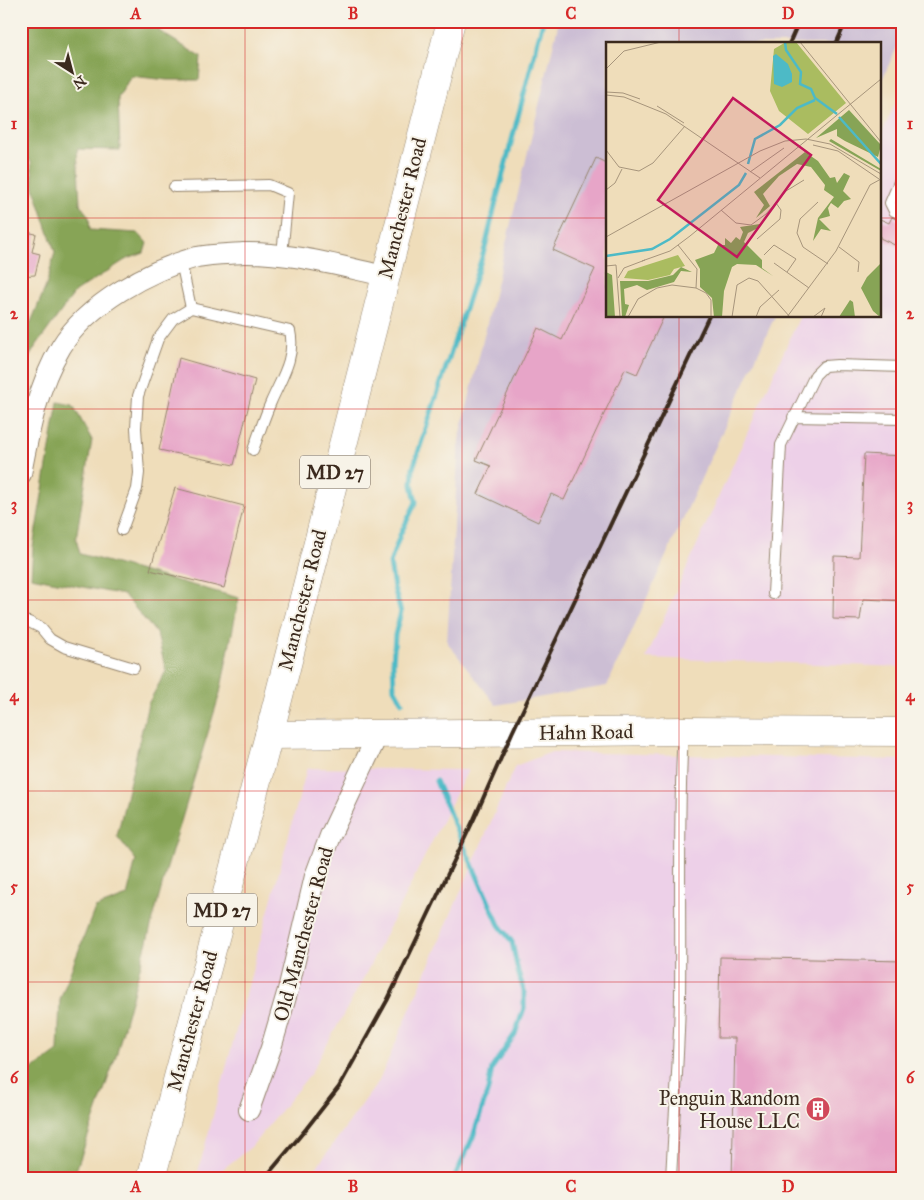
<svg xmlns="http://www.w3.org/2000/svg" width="924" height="1200" font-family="'IM FELL Great Primer',serif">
<rect width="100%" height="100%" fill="#f7f3e8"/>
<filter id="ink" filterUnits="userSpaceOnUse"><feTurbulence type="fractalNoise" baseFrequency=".02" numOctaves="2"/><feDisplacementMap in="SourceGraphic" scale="10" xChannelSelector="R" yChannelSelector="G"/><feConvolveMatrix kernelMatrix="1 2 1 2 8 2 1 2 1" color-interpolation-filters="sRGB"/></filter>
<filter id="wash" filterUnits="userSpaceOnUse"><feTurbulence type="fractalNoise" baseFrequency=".0096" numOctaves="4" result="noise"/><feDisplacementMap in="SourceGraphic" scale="20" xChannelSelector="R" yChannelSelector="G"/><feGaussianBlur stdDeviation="1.12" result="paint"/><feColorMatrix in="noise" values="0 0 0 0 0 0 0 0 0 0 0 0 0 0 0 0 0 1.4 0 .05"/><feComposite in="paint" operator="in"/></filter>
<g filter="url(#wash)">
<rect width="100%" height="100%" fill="#efddba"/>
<path fill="#edd0e8" d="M903,87V667L646,658L800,316H880V137Z
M552,752L903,760V1179H308L379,1081L515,766Z
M307,768L468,770L360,985L311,1073L251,1147L210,1179H196Z"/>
<path fill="#ccbed4" d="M559,21H903V34L880,84V44H608V316H775L607,686L496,705L447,642L459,441Z"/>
<path fill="#87a456" stroke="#61673a" d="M21,21H163L159,31L201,57L199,80H167L131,76L118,98L120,150L77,149L80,204L89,217L90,230L138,233L147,243L144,253L125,260L75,292L36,346L21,371V331L31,322L46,286L55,252L34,188L31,161L21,155Z
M58,402L73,405L92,440L76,539L80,554L239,598L220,693L166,871L116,1056L73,1179H21V1078L58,1051L60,999L95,908L127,896L136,860L117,836L148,704L166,671L157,634L124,595L31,577L33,547Z"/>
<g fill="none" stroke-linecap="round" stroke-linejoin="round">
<path stroke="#4dbac6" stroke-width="5" d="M402,702L394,688L393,663L395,635L401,612L394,588L390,563L400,535L416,502L412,485L413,468L485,248L498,193L543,21
M436,781L457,831L499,925L512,942L518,972L524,991V1008L515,1034L492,1068L488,1090L473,1137L454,1179"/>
</g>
<g id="blocks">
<path fill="#e7a5c8" d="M596,158L608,164V316H664L637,374L625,369L564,500L551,494L538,522L478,494L491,466L476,460L538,328L562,340L595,269L553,250Z
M892,217L903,223V249L880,238V219L889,223Z
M21,231L36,234L32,252L40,254L35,275L21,276Z
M179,358L255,380L234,465L159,450Z
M864,454L903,456V601L863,599L860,620L833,619L834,556L859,557Z
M175,488L244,506L224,588L150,570Z
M720,957L903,961V1179H732L735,1038H718Z"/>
</g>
</g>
<g filter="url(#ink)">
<use href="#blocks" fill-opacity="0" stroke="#95846c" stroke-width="1"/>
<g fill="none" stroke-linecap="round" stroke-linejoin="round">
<defs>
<path id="lane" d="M903,173L890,203L894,211L903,216
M174,187L269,185L288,193L282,255
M181,262L191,308L290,331C296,357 281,379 271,402C264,418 259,434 253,450
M793,417L903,419
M122,530L137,489L139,473L136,428L138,396L158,339L173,319L191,308
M773,594L781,445L815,375L824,366L837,365L903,367
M21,621L29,622L41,628L50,639L64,647L134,668
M671,1179C674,1118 679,1058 680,997C681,908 678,820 683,732"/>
<path id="street" d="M21,474C29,431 38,385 61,347C87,304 149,270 197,257C211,254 228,254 243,253C290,252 339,266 385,276
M249,1110L271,1048L288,990L315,876L330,836L378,734"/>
<path id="secondary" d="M269,735L683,731L903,732"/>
<path id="primary" d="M151,1179L269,735L451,21"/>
</defs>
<use href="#lane" stroke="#95846c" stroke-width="12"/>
<use href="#street" stroke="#95846c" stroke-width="22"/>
<use href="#secondary" stroke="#95846c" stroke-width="29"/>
<use href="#primary" stroke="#95846c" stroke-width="29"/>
<use href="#lane" stroke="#fff" stroke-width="10"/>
<use href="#street" stroke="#fff" stroke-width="20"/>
<use href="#secondary" stroke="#fff" stroke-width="28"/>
<use href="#primary" stroke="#fff" stroke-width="28"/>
<path stroke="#3b2a1e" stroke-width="4" d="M789,44L799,21
M836,44L846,21
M264,1179L306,1129L339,1087L388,999L474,819L512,733L709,316"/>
</g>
</g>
<path fill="none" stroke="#d62828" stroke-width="1" stroke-opacity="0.55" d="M245,21V1179M462,21V1179M679,21V44M21,218H608M880,218H903M679,316V1179M21,409H903M21,600H903M21,791H903M21,982H903"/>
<defs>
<symbol id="building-disc" viewBox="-11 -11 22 22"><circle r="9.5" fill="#d1495b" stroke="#f7f3e8"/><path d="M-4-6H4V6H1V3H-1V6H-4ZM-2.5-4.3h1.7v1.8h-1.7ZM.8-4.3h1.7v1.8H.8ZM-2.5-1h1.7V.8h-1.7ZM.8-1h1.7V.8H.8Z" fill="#fff"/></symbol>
</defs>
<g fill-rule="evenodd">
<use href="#building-disc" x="804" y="1095" width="28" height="28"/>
</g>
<g text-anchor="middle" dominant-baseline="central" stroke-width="4" stroke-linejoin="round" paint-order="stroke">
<g fill="#f7f3e8" stroke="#73665b" stroke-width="1">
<rect x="300" y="455.5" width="70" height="33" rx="4"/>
<rect x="187" y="893.5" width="70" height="33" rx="4"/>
</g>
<g font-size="19" font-weight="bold" fill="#3b2a1e">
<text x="335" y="472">MD 27</text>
<text x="222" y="910">MD 27</text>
</g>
<g font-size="20" fill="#3b2a1e" stroke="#f7f3e8">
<text transform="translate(402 208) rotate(-76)">Manchester Road</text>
<text transform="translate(302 600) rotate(-76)">Manchester Road</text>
<text transform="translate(586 732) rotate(-1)">Hahn Road</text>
<text transform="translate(303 934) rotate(-75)">Old Manchester Road</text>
<text transform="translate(192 1021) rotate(-75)">Manchester Road</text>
</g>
<g font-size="20" fill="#3b2a1e" stroke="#f7f3e8" text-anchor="end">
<text x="800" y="1098">Penguin Random<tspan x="800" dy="23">House LLC</tspan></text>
</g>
</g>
<g transform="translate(606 42)">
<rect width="275" height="275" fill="#efddba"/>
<path d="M180,0H190L240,61L202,92L173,69L164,49L168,7ZM72,213L79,224L68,227L64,233L42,238L18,236L22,229Z" fill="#aabc60"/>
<path d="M243,68L275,103L272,115L239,99L231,94V87L210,96ZM225,97L275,127V129L223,99ZM199,110L212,119L224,136L229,135L231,141L238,131L244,134L237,149L245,157L238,159L232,166L225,161L222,166L224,174L213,177L225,189L215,187L207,199L212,176L228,155L218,148L219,143L205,125L191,122L173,134L157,152L164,164L150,176L158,163L148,150ZM154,182V185L142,191L138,200L156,218V226L167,234L150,223L131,222L126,225L118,249L116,275H108L106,256L94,245V227L89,218L108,211L112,203H119V196L125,201L130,195L134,198L137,190L134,185ZM275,221V275H274L267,269L255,246L261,235ZM75,225L86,230L75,229L68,240L41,248L31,243L18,247L19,262L23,263L19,275H16L14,239H42L67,233ZM0,230L6,233L9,275H0ZM244,258L247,260L249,275H233Z" fill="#87a456"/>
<path d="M170,12L182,22L186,32V40L176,45L168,42L167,14Z" fill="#4dbac6"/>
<path fill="none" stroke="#4dbac6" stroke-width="2.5" d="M179,0L180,8L195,30L194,42L205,47L209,56L231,72M233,75L275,122M142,122L149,97L174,83L191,66L209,58M0,214L46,207L64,197L133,143L140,131"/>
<path fill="none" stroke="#a7957c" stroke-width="1" d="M194,0L275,100M0,27L18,9L55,0M0,50L17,51L34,57M0,53L18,55L60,72L154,136M51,64L78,81M207,103L232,109L273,137M0,108L13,125L33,129L47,121L79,84M144,130L178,106M0,148L9,141L16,127M212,160L194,177L191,191L197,205L222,222M115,168L130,181L145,183L160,172L180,149L198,138M0,195L154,109L179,99L200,97L224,102L275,132M151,197L174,177L175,168L170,161M72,203L91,227L90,246M233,205L253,220L252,230M158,213L168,203L190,217L181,230M36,219L64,209L84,194L275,37M168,221L203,246M0,224L10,223L14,275M12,236L18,226L39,218M22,275L32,257L51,246L66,243L90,246L100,251L105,258V275M126,275L131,243L143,236L152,239L184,275M150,275L154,265L173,248M181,275L230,209L264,143L275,137M207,275L219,266L215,275"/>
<path fill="#c2185b" fill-opacity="0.15" stroke="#c2185b" stroke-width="2.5" d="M127,56L205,113L131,215L52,158Z"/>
<rect width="275" height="275" fill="none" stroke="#3b2a1e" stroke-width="2.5"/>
</g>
<rect width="924" height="1200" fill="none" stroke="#f7f3e8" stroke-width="55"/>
<g transform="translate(72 72) rotate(144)" stroke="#f7f3e8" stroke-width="4" paint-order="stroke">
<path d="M0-4L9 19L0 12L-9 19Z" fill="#3b2a1e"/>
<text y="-8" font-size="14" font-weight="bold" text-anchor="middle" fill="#3b2a1e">N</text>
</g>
<rect x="28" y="28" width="868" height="1144" fill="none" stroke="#d62828" stroke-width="2"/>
<g font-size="16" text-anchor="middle" font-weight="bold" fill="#d62828">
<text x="136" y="19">A</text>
<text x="353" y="19">B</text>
<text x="571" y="19">C</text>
<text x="788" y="19">D</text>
<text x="14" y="129">1</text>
<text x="910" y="129">1</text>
<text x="14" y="319">2</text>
<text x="910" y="319">2</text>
<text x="14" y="510">3</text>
<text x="910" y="510">3</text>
<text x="14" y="701">4</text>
<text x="910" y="701">4</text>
<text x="14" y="892">5</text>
<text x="910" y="892">5</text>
<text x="14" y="1083">6</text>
<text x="910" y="1083">6</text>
<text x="136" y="1192">A</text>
<text x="353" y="1192">B</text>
<text x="571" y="1192">C</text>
<text x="788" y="1192">D</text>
</g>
</svg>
